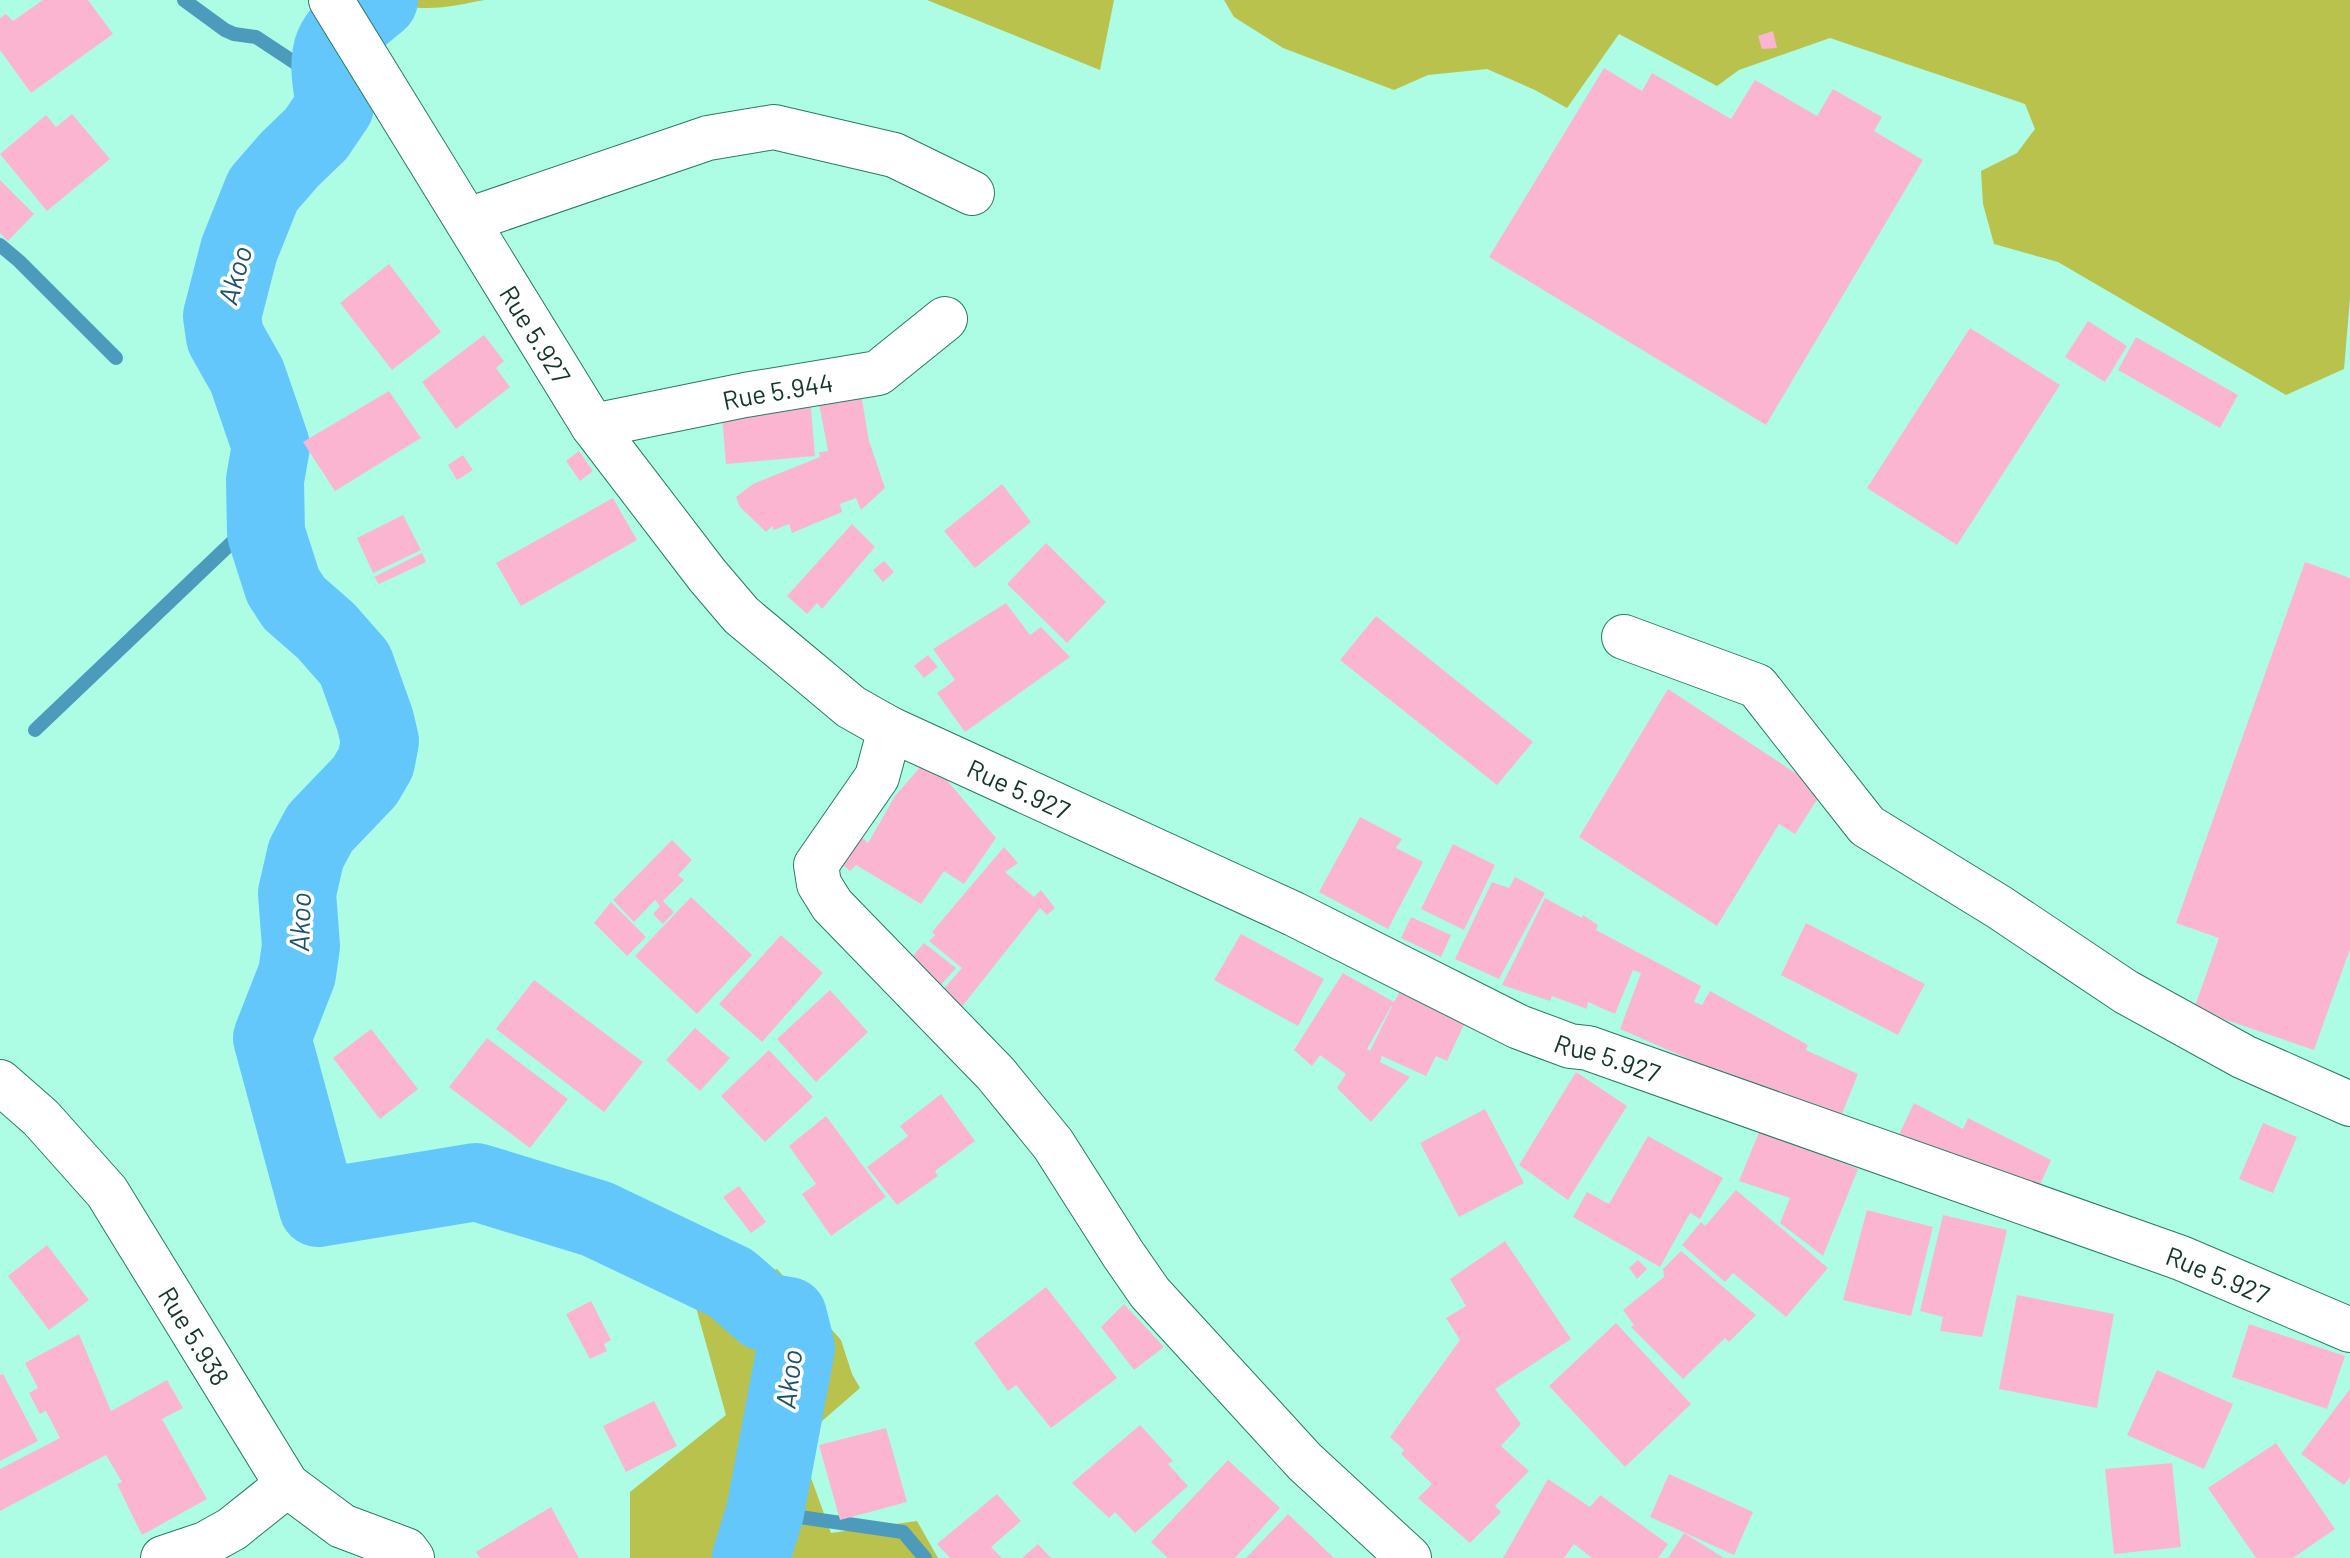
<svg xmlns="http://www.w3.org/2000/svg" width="2350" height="1558" font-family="Barlow,sans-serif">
<rect width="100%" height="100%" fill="#adfde5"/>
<path fill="#b8c24d" d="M396,0H485C461,4 416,16 396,0Z
M927,0H1114L1100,70Z
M1224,0H2350V298L2344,369L2286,395L2058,262L1994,244L1983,204L1981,171L2017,153L2035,129L2025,104L1830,38L1739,70L1717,86L1619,34L1567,108L1535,90L1487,69L1428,75L1394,90L1283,48L1234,17Z
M777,1269L841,1340L852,1374L860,1388L798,1442L831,1533L917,1521L938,1558H630V1492L726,1415L695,1304Z"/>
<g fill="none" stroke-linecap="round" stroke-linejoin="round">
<path stroke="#4c9bbd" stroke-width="14" d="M184,0L225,30L234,34L256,37L309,72L322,77L329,73
M0,245L19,261L116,358
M35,730L266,510
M765,1512L903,1532L925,1558"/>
<path stroke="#64c7fb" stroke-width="78" d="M379,0C330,40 324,42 335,106L316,134L290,159L263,190L239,250L222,316L225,337L247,376L271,446L265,480L266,533L283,586L294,603L326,631L355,664L375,720L380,741L376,762L365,781L320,828L306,854L297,893L301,946L297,974L272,1038L318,1208L476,1182L597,1219L731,1283L764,1312L788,1316L796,1348L765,1512L751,1558"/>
</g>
<path fill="#fcb5d1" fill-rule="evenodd" d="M43,0H88L113,34L31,93L0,50V18L6,14L13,21Z
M1773,31L1777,48L1762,49L1758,36Z
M1604,68L1642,91L1652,73L1731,119L1755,80L1817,116L1833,89L1882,117L1874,131L1923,160L1766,425L1489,257Z
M72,114L110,159L47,211L0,154L46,115L56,127Z
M0,180L34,214L8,241L0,233Z
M389,264L441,332L392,370L340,303Z
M2088,321L2127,346L2105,382L2065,357Z
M1970,328L2060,385L1957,545L1867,488Z
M484,335L504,361L496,368L510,387L456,429L422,382Z
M2136,337L2238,395L2220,428L2118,370Z
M860,388L869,441L885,488L861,510L856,498L840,504L842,512L792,533L789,524L774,530L772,526L766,532L740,507L736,497L753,484L820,457L819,452L828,451L817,393Z
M389,391L421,438L335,491L303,442Z
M810,396L815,456L726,464L721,404Z
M579,451L593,471L580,481L566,461Z
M463,455L473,470L457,480L448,465Z
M1002,484L1031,522L975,568L944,531Z
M613,498L637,540L521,606L496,563Z
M403,515L421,550L373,573L357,538Z
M852,524L875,547L822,609L817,603L807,614L787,596Z
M1046,543L1106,602L1067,643L1007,584Z
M422,553L426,562L379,584L374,577Z
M884,561L894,572L883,582L873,570Z
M2305,562L2350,578V949L2314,1050L2194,1009L2219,938L2176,923Z
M1006,603L1030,635L1041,627L1070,657L965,732L937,693L955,680L933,649Z
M1376,616L1533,742L1497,785L1340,660Z
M928,655L938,667L924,678L914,666Z
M1668,689L1806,780L1804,784L1820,795L1795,834L1779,824L1717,926L1579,837Z
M928,758L996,838L964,884L944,871L921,904L856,865L850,871L838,860L859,835L868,843L895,796Z
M1360,817L1402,839L1396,848L1423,862L1388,929L1319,892Z
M672,840L692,860L678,875L684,880L663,901L674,912L663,924L653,914L660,906L655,900L634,922L613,900Z
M1453,844L1495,865L1464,930L1421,909Z
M1004,847L1018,863L1005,872L1034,897L1041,890L1055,908L1047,915L1040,908L953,1018L935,999L962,968L929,941L935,935L932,932Z
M1515,877L1545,893L1499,979L1455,959L1492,882L1509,888Z
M691,897L752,955L697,1014L635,956Z
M1545,898L1582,918L1583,915L1598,925L1596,930L1701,986L1694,1002L1702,1005L1710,991L1808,1045L1806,1050L1858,1074L1838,1124L1620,1029L1641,973L1633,970L1615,1014L1588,1002L1587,1009L1552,996L1550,1001L1502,985Z
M611,902L646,937L627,956L594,923Z
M1411,917L1451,935L1441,957L1401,938Z
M1806,923L1925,984L1898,1035L1781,975Z
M1241,934L1324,979L1298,1026L1214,980Z
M781,935L823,973L762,1042L719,1004Z
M924,943L956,968L932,995L905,965Z
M1343,973L1394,1002L1402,987L1467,1018L1447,1061L1436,1056L1426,1076L1382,1056L1380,1062L1410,1077L1371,1122L1337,1088L1346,1074L1320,1055L1312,1066L1294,1050ZM1392,1005V1006L1370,1051L1367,1049Z
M534,980L643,1062L604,1112L496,1029Z
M830,990L868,1032L816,1082L777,1039Z
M695,1028L730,1058L700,1091L666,1060Z
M371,1029L418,1089L380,1119L333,1058Z
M487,1038L568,1099L530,1148L449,1087Z
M769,1050L813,1097L765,1142L721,1096Z
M1576,1072L1627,1106L1568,1200L1519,1165Z
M941,1094L975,1141L935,1171L938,1176L897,1205L867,1167L908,1136L900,1126Z
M1914,1103L1963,1129L1968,1118L2051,1160L2036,1194L1896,1141Z
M1485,1109L1524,1183L1459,1217L1420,1143Z
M826,1116L886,1197L831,1236L802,1194L816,1184L789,1146Z
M2263,1123L2297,1137L2273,1193L2239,1179Z
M1760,1130L1858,1169L1823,1256L1780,1223L1790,1198L1739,1181Z
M1648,1136L1723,1178L1700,1219L1690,1213L1660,1267L1573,1217L1587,1192L1609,1204Z
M739,1186L766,1222L751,1233L723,1197Z
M1736,1190L1828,1268L1786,1317L1733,1273L1725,1282L1682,1245L1701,1222L1705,1226Z
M1867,1210L1933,1227L1911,1316L1843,1300Z
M1943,1215L2007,1230L1982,1337L1940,1331L1943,1317L1920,1311Z
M1505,1241L1571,1339L1495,1389L1521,1424L1501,1446L1529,1471L1495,1506L1501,1512L1470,1543L1418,1498L1432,1484L1401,1454L1404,1450L1390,1437L1460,1340L1446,1318L1466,1306L1450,1279Z
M47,1245L89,1300L49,1330L8,1276Z
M1681,1251L1756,1315L1729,1342L1725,1338L1683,1379L1631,1327L1634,1325L1623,1310L1664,1277L1663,1269Z
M1638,1260L1647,1269L1637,1279L1629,1268Z
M1046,1287L1117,1378L1051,1428L1016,1385L1008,1391L974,1343Z
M2017,1295L2114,1314L2097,1408L1999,1389Z
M591,1301L611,1340L604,1344L607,1351L590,1359L566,1314Z
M1124,1304L1164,1347L1134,1370L1101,1327Z
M1616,1323L1691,1404L1625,1467L1549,1386Z
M2249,1324L2345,1356L2327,1409L2232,1377Z
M79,1334L111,1411L167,1380L183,1408L162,1419L207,1499L142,1535L117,1484L122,1482L106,1455L0,1511V1469L60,1438L46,1411L40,1414L29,1393L38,1388L25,1363Z
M2157,1370L2233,1404L2204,1469L2127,1435Z
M3,1374L38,1441L0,1461V1375Z
M2350,1389V1477L2344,1485L2301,1454Z
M654,1401L677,1446L626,1472L603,1426Z
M1140,1425L1173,1461L1168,1464L1188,1486L1135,1533L1115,1512L1109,1518L1072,1483Z
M886,1428L907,1502L840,1520L819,1445Z
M2276,1443L2335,1529L2293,1558H2256L2208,1488Z
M1228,1460L1280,1508L1235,1558H1168L1151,1542Z
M2172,1463L2181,1547L2114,1554L2105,1469Z
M1669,1474L1753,1512L1734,1555L1650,1517Z
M1548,1479L1590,1507L1600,1495L1668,1544L1658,1558H1592L1574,1544L1564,1558H1503Z
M997,1494L1021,1521L991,1547L1002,1558H950L937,1544Z
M551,1507L579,1558H480L476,1552Z
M1288,1514L1334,1558H1246Z
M1684,1533L1724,1558H1668Z
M1038,1544L1051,1558H1022Z"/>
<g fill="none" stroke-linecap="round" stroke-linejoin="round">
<defs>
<g id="minor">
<path id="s1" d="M331,0L593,426L707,575L741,615L851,707L890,729L877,777L816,865L819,884L832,905L996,1074L1053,1144L1123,1254L1150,1293L1305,1462L1409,1558"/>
<path d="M468,220L708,138L774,127L894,155L972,193"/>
<path id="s2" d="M593,426L745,395L878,373L945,319"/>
<path d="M1624,637L1757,686L1867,826L1999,907L2126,992L2244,1057L2350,1104"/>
<path id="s3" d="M890,729L1294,914L1519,1027L1570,1046L1588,1048L2181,1258L2350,1330"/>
<path id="s4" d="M0,1082L41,1118L107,1192L287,1485L232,1529L205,1544L163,1558"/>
<path d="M287,1485L342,1526L406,1550L412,1558"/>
</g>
</defs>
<use href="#minor" stroke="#277a66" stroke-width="46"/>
<use href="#minor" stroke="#fff" stroke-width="44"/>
</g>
<g text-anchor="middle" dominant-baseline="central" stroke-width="7" stroke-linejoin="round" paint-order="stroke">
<g font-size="26" fill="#13352c" stroke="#fff">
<text stroke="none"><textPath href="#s1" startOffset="392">Rue 5.927</textPath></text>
<text stroke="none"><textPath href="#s2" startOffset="188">Rue 5.944</textPath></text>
<text stroke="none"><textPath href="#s3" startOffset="142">Rue 5.927</textPath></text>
<text stroke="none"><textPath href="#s3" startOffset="790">Rue 5.927</textPath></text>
<text stroke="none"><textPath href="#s3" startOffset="1438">Rue 5.927</textPath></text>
<text stroke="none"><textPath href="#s4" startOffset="322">Rue 5.938</textPath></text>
</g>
<g font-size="28" font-style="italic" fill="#1d526d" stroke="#fff">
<text transform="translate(234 275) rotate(-74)">Akoo</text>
<text transform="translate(299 922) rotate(-88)">Akoo</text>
<text transform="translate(788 1379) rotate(-83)">Akoo</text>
</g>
</g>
</svg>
